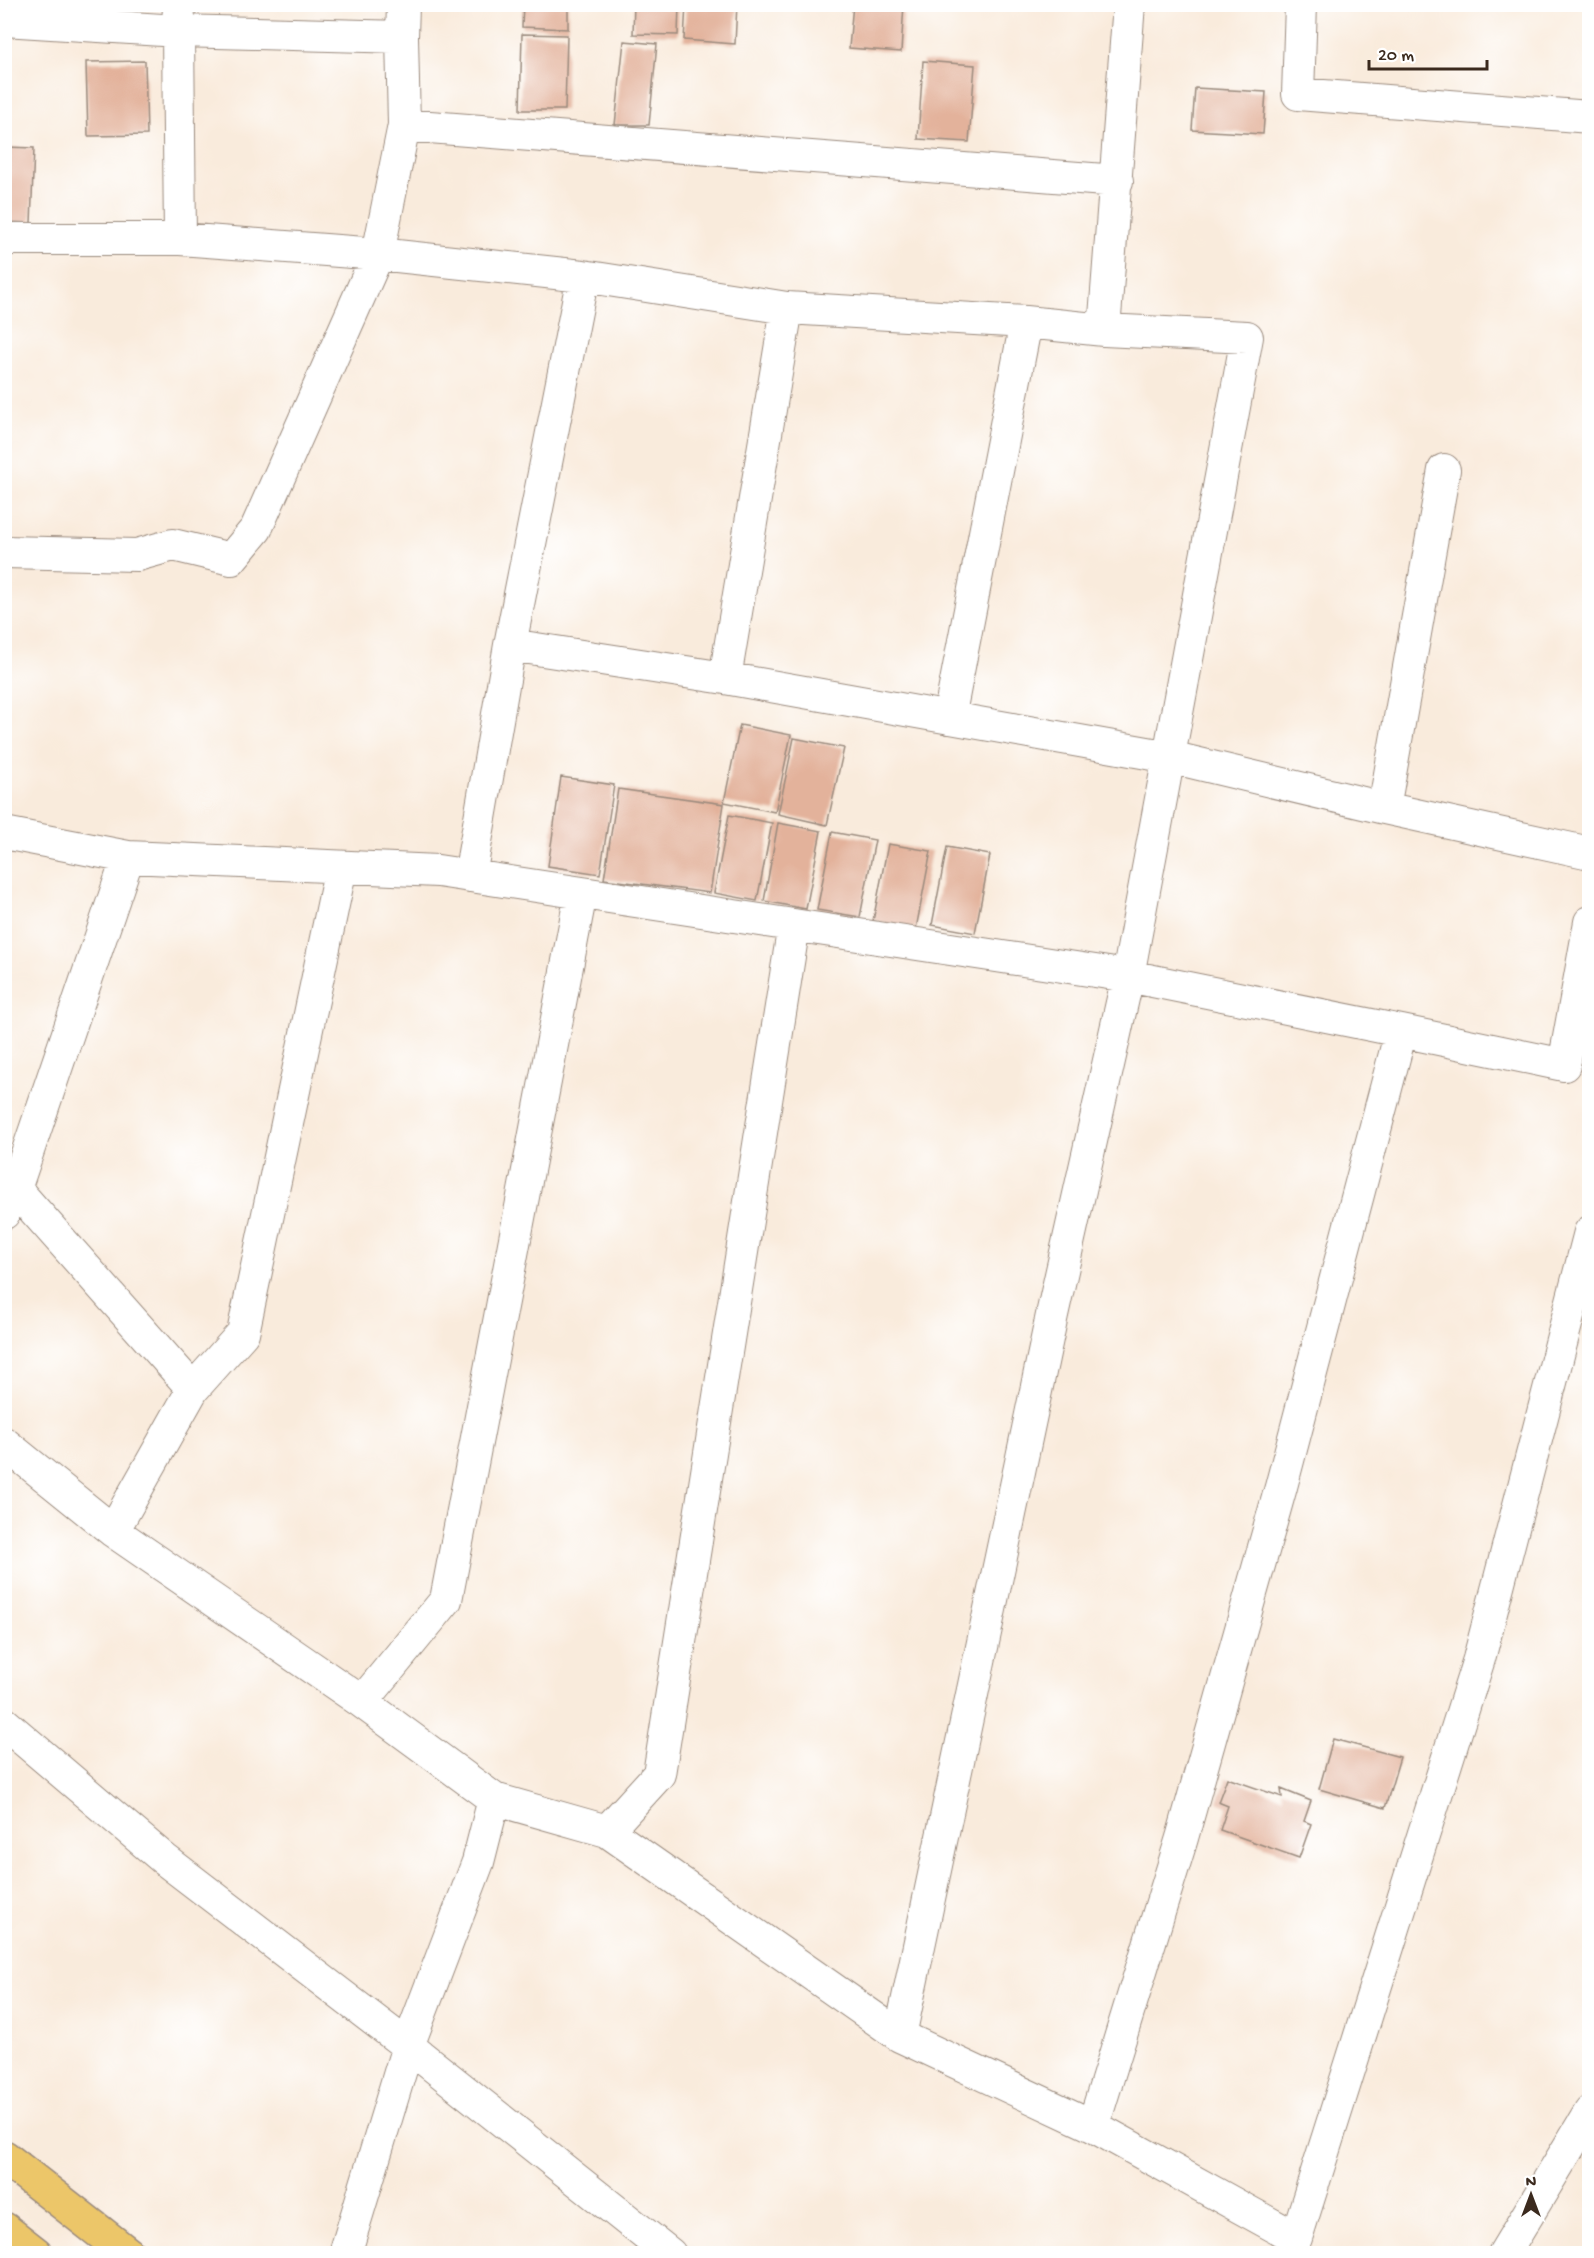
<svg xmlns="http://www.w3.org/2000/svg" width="1594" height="2258" font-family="'Gochi Hand',sans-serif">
<rect width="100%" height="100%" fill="#fff"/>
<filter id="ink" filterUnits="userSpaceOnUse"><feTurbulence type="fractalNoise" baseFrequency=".0167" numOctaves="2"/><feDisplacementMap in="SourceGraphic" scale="12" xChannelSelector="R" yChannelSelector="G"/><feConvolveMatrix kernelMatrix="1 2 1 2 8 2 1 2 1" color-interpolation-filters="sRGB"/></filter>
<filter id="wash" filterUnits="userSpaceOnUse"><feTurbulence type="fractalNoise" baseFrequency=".008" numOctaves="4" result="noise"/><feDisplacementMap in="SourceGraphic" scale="24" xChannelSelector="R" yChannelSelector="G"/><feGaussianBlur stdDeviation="1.35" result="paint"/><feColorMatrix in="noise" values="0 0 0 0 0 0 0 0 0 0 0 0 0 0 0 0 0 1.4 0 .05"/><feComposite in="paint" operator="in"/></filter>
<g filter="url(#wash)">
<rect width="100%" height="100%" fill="#f9ebdc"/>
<g id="blocks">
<path fill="#e3b29b" d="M523,4H568V29L522,27Z
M634,4H679L678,35L633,34Z
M686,4H737L735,44L684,40Z
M853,4H904L901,52L849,48Z
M522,34L567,35L565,110H520Z
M624,41L657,44L649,125H615Z
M145,61L147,135L88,136L86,62Z
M923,61L975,65L969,142L918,139Z
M1195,88L1266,92L1263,134L1192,130Z
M5,147L34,148L31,223L5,222Z
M740,725L791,735L775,812L724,802Z
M794,738L844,748L827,825L778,814Z
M561,777L614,785L600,874L548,866Z
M618,789L724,804L710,893L604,879Z
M729,815L772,823L757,901L714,893Z
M778,823L821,831L806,909L764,901Z
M832,832L875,840L860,917L817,910Z
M888,844L931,851L916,929L873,921Z
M947,847L990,855L975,933L932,925Z
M1333,1739L1400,1757L1385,1808L1319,1789Z
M1227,1778L1282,1797L1281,1789L1311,1801L1304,1821L1311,1824L1299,1858L1220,1830L1228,1806L1218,1802Z"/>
</g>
</g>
<g filter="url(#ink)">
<use href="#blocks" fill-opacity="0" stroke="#9a8a7d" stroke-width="1.5"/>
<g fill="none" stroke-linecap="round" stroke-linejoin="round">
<defs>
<path id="street" d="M1301,4L1298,94L1590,117
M4,20L178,31L179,4
M404,125L1117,181
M4,239H180L178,31L402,37L403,4
M180,239L378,254L404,125L402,37
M4,552L137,555L173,545L231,559L256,529L378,254L583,276L787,308L1026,322L1104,330L1129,4
M510,645L725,678L1170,757L1384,808L1590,853
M725,678L787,308
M949,718L1026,322
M1384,808L1444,470
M4,833L128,857
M470,876L510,645L583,276
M1401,1031L1128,976L1052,1315L900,2036L1093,2126L1182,1838L1281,1487L1401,1031L1564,1065L1590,922
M4,1176L193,1389L113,1531
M4,1213L15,1189L128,857L438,871L1128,976L1247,337L1104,330
M193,1389L243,1333L341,867
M4,1443L113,1531L362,1702L494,1799L478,1862L408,2046L164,1859L4,1723
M362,1702L446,1600L581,893
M494,1799L607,1831L659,1774L794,925
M607,1831L900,2036
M1093,2126L1296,2238L1479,1659L1590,1232
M345,2254L408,2046L670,2254
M1504,2254L1590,2112"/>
<path id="highway" d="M4,2157L128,2254
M4,2229L36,2254"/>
</defs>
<use href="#street" stroke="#9a8a7d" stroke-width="34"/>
<use href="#highway" stroke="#9a8a7d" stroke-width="36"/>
<use href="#street" stroke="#fff" stroke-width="32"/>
<use href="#highway" stroke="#ecc669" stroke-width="33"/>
</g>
</g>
<rect width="1594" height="2258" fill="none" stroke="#fff" stroke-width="24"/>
<g transform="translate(1531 2195)" stroke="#ffffff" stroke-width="4.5" paint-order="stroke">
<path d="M0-4.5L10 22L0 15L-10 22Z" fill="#3b2a1e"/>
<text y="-9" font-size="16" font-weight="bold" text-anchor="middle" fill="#3b2a1e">N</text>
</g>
<path d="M1369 60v9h118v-9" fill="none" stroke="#3b2a1e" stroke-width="3"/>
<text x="1378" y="60" font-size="18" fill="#3b2a1e" stroke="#ffffff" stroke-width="4.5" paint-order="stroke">20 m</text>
</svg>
